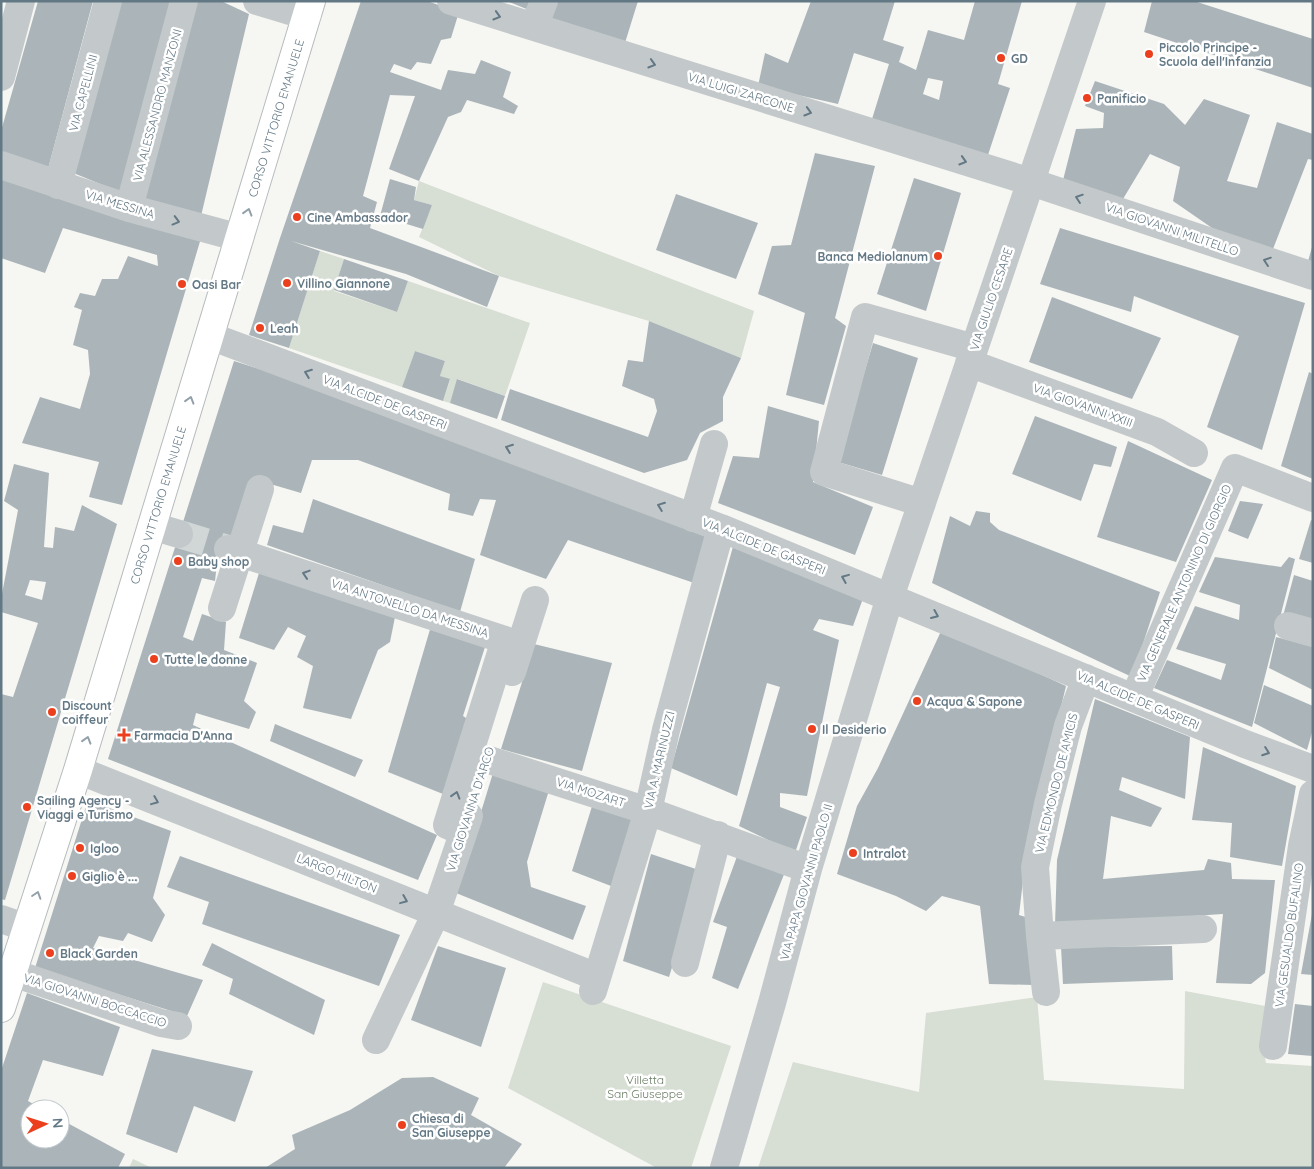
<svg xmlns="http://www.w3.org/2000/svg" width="1314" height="1169" font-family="Quicksand,sans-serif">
<rect width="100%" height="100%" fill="#f6f6f2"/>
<path fill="#d7ded3" d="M419,181L754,311L741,358L649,321L499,276L419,237L432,205L414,200Z
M320,251L344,259L334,291L397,312L408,281L530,323L505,396L458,379L450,403L443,401L450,380L440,376L445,361L415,351L402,387L289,348Z
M543,982L731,1046L691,1168H657L508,1088Z
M1185,991L1265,1006L1261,1039L1266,1063L1313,1066V1168H758L793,1062L919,1092L926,1013L1037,997L1044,1080L1184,1089Z
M133,1159L152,1168H129Z"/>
<path fill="#abb5b9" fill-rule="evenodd" d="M38,1H93L48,169L1,156V131Z
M118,1H172L122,193L71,172Z
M195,1H221L249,14L201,216L140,199Z
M361,1H427L459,12L451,38L441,40L431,64L417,62L411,70L394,64L390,72L441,90L448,70L475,74L481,60L511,72L503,97L518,106L514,114L467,100L461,112L448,117L419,181L389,169L415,96L390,95L363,196L377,202L370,228L499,276L487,307L406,274L291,241L320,251L289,348L249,335L280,238Z
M507,1H533L529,10Z
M555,1H638L624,46L546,24Z
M811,1H895L883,40L904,47L899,62L916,70L928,30L964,40L975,1H1022L998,84L1010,88L988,155L872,119L889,64L854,53L838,104L758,86L765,53L788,63ZM928,78L943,81L939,100L923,94Z
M1152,1H1194L1313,39V88L1144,32Z
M1095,81L1164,104L1185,125L1204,99L1250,115L1227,181L1257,188L1277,122L1313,134V160L1308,159L1273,249L1215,230L1173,201L1180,167L1150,154L1123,199L1062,184L1076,129L1103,128L1104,113L1085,106Z
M815,153L875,166L835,318L846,326L824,405L786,395L805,313L758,294L772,246L791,245Z
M1,174L201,238L122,505L89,497L99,462L22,443L40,397L80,409L90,374L88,350L73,345L82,310L74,307L80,293L95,296L102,279H118L128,256L158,266L157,255L63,228L45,273L1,258Z
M914,178L961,193L926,311L877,294Z
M390,179L416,187L414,200L432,205L423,229L380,216Z
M676,194L758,223L736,279L656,250Z
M1060,228L1305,303L1262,450L1207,427L1239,336L1134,296L1131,312L1040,284Z
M1312,247H1313V267L1307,265Z
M344,259L408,281L397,312L334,290Z
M1052,297L1161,338L1132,399L1029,362Z
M649,321L741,358L723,397V421L700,433L687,460L644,473L501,420L510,389L648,437L657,411L654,399L622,386L628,360L643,362Z
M873,343L918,358L882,475L838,462Z
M415,351L445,361L440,376L450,379L443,401L402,387Z
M234,361L391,411L716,533L700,585L568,540L546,579L480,555L496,500L480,499L473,516L448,510L450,494L358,460H312L301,493L260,481L235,549L219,545L215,581L202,578L183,637L193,641L202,614L226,622L224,650L257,663L244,701L256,712L249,729L196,713L193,725L437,835L418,880L108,759Z
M1309,372L1313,374V479L1281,466Z
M457,379L505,396L497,419L450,403Z
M768,406L819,421L813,482L873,507L855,555L718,503L733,456L759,458Z
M1035,416L1117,447L1111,467L1094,464L1081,501L1012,474Z
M1128,441L1212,480L1176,562L1097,537Z
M14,464L49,473L44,547L53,548L55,527L74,531L82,505L117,524L5,900L1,899V694L13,697L38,623L1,612V599L18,510L4,501ZM30,580L46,582L42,600L25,595Z
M313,499L475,559L460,612L267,545L273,525L303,533Z
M1240,501L1263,504L1248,539L1228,531Z
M976,511L990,513V522L999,530L1160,592L1132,677L932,583L950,516L970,526Z
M1311,520L1313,521V563L1299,559Z
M734,543L865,593L853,626L819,619L813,630L839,640L807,796L780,793V807L807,817L795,853L739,826L780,687L767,683L737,796L671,768Z
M1215,557L1281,567L1289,557L1295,559L1252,727L1154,688L1167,660L1221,680L1226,664L1176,649L1195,606L1239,620L1240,605L1199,592Z
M259,573L395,617L390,642L378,650L351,719L303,708L313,666L297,657L306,636L288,627L274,650L239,638Z
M1294,575L1313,581V624L1283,616Z
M431,626L485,647L463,716L469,720L443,794L388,772Z
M942,629L1066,686L1026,854L1019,915L1029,918L1033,985L989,984L980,906L942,896L926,911L896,896L837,874L857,806L878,768Z
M1276,637L1313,646V690L1269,668Z
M534,644L612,663L582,771L501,749Z
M1264,685L1313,706V729L1307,750L1254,723Z
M1095,699L1190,737L1185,799L1122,777L1119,790L1162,808L1151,827L1111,816L1103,879L1204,870L1208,859L1231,863L1232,879L1275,880L1265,973L1251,984L1216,983L1223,914L1055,925L1057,860Z
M275,724L363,760L355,777L270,741Z
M1203,747L1296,786L1282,866L1230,857L1232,823L1192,820Z
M493,773L550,787L527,862L531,887L586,906L573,940L456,893Z
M88,800L171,831L153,898L165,915L152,942L128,933L123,941L99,936L93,948L203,980L187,1016L35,968Z
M593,803L634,816L611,886L572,871Z
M739,851L785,872L738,989L712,978L727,927L713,922Z
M651,854L702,871L669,977L623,961Z
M180,856L400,935L379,986L202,924L209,902L167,887Z
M1312,914H1313V975L1301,974Z
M212,943L325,1000L314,1035L229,994L233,979L202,965Z
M438,946L506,968L481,1047L411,1020Z
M1172,946L1173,980L1063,984L1061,947Z
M27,993L120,1027L103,1076L43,1060L28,1101L42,1109H30V1139H60V1119L125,1154L118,1168H1V1071Z
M1295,1004L1313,1006V1056L1288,1054Z
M152,1049L253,1071L235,1122L194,1106L177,1153L126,1134Z
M433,1077L479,1098L471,1115L522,1144L504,1168H265L295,1149L292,1135L350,1110L402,1078Z"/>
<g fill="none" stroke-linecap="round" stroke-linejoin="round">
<path stroke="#d1d6d7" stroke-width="28" stroke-dasharray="28 14" stroke-linecap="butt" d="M179,534L228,549"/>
<defs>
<path id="major" d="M1,1008L78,770L311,1"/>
</defs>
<use href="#major" stroke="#b6bbbe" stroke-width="30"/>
<path stroke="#c3c8ca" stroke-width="28" d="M257,1L307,16
M451,1L1031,182L1313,276
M534,27L544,1
M1,77L21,1
M1,165L129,208L240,238
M58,185L108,1
M129,208L184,1
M210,336L721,528L1245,744L1313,769
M969,363L1157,432L1194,453
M922,503L824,472L865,317L974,348
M693,518L714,444
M152,526L179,534
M228,549L505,640L447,825L463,832
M222,608L260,489
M1288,626L1313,633
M512,672L535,600
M1086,678L1068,726L1048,804L1035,867L1040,936L1203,929
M1134,698L1235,468L1313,498
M486,759L648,811L808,869
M78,770L597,977
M1,919L27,928
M1040,936L1046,992
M685,963L718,835
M13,973L161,1023L178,1026
M593,991L648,811L666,730L721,528
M376,1040L436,913L469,816
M1273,1046L1302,846L1313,794
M724,1168L772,1003L808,869L890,597L1092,1"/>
<use href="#major" stroke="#fff" stroke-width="28"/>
</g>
<defs><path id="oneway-chevron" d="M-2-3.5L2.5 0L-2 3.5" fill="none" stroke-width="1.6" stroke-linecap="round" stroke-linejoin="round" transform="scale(1.25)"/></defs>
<g stroke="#637885">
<use href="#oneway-chevron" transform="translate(497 16) rotate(17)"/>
<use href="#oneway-chevron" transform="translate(652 64) rotate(17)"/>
<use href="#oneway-chevron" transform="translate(808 112) rotate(17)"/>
<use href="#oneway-chevron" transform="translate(963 161) rotate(17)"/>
<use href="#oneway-chevron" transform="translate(1079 198) rotate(-161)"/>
<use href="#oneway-chevron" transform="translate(176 221) rotate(15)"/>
<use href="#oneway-chevron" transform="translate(1267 261) rotate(-161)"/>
<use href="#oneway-chevron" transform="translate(308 373) rotate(-159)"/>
<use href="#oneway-chevron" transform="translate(509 448) rotate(-159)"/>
<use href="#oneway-chevron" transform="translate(661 506) rotate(-159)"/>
<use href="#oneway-chevron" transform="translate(306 574) rotate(-162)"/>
<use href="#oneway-chevron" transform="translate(845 578) rotate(-158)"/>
<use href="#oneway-chevron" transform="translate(935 615) rotate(23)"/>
<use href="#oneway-chevron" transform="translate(1266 752) rotate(20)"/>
<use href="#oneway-chevron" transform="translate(456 795) rotate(-73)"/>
<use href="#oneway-chevron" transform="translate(155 801) rotate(22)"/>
<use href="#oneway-chevron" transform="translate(404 900) rotate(22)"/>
</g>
<g stroke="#92a0aa">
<use href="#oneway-chevron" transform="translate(248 212) rotate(-73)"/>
<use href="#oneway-chevron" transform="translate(190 400) rotate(-73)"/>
<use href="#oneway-chevron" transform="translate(87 740) rotate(-73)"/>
<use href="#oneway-chevron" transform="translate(37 895) rotate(-72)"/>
</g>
<g fill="#eb3f1d" stroke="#fff" stroke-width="2">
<circle cx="1149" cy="54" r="5"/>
<circle cx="1001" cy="58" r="5"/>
<circle cx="1087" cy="98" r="5"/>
<circle cx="297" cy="217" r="5"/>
<circle cx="938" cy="256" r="5"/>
<circle cx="287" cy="283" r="5"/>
<circle cx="182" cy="284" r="5"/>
<circle cx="260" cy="328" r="5"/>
<circle cx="178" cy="561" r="5"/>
<circle cx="154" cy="659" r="5"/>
<circle cx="917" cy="701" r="5"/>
<circle cx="52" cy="712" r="5"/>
<circle cx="812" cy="729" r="5"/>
<path d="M121.5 727.5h5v5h5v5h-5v5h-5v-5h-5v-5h5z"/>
<circle cx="27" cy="807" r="5"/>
<circle cx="80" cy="848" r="5"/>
<circle cx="853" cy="853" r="5"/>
<circle cx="72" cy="876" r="5"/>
<circle cx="50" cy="953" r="5"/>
<circle cx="402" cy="1125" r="5"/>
</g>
<g text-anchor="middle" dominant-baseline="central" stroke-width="5" stroke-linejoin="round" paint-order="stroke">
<g font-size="12" font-weight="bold" fill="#637885" stroke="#fff" text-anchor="start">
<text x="1159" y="47">Piccolo Principe -<tspan x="1159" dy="14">Scuola dell'Infanzia</tspan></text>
<text x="1011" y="58">GD</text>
<text x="1097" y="98">Panificio</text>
<text x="307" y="217">Cine Ambassador</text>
<text x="928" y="256" text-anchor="end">Banca Mediolanum</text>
<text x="297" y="283">Villino Giannone</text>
<text x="192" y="284">Oasi Bar</text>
<text x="270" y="328">Leah</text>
<text x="188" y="561">Baby shop</text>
<text x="164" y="659">Tutte le donne</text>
<text x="927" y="701">Acqua &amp; Sapone</text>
<text x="62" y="705">Discount<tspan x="62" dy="14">coiffeur</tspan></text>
<text x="822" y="729">Il Desiderio</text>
<text x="134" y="735">Farmacia D'Anna</text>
<text x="37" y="800">Sailing Agency -<tspan x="37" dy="14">Viaggi e Turismo</tspan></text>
<text x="90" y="848">Igloo</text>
<text x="863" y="853">Intralot</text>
<text x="82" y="876">Giglio è ...</text>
<text x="60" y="953">Black Garden</text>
<text x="412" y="1118">Chiesa di<tspan x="412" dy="14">San Giuseppe</tspan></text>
</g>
<g font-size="12" fill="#637885" stroke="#fff">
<text transform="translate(741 92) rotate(17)">VIA LUIGI ZARCONE</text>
<text transform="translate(83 93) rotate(-75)">VIA CAPELLINI</text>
<text transform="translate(157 105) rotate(-75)">VIA ALESSANDRO MANZONI</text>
<text transform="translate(276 118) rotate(-73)">CORSO VITTORIO EMANUELE</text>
<text transform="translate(120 204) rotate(17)">VIA MESSINA</text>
<text transform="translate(1172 229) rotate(19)">VIA GIOVANNI MILITELLO</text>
<text transform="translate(991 299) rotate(-71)">VIA GIULIO CESARE</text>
<text transform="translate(385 402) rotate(21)">VIA ALCIDE DE GASPERI</text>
<text transform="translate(1083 405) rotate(20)">VIA GIOVANNI XXIII</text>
<text transform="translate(158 505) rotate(-73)">CORSO VITTORIO EMANUELE</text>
<text transform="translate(764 546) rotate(22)">VIA ALCIDE DE GASPERI</text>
<text transform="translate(1184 583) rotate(-66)">VIA GENERALE ANTONINO DI GIORGIO</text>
<text transform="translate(410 608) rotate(18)">VIA ANTONELLO DA MESSINA</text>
<text transform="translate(1138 700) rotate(23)">VIA ALCIDE DE GASPERI</text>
<text transform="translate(659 760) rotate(-77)">VIA A. MARINUZZI</text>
<text transform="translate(1056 783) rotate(-76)">VIA EDMONDO DE AMICIS</text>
<text transform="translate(591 792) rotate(18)">VIA MOZART</text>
<text transform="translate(470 809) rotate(-72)">VIA GIOVANNA D'ARCO</text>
<text transform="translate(337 873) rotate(22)">LARGO HILTON</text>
<text transform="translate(806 882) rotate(-74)">VIA PAPA GIOVANNI PAOLO II</text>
<text transform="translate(1289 935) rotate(-82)">VIA GESUALDO BUFALINO</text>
<text transform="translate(95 1000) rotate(18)">VIA GIOVANNI BOCCACCIO</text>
</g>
<g font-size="12" fill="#697c63" stroke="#fff">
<text x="645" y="1079">Villetta<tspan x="645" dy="14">San Giuseppe</tspan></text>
</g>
</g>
<rect width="1314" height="1169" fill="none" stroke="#637885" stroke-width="5"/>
<g transform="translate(45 1124) rotate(86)"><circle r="24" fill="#ffffff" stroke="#c1c9ce"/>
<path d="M0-4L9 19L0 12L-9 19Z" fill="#eb3f1d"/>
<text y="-8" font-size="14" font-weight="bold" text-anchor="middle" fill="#637885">N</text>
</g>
</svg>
